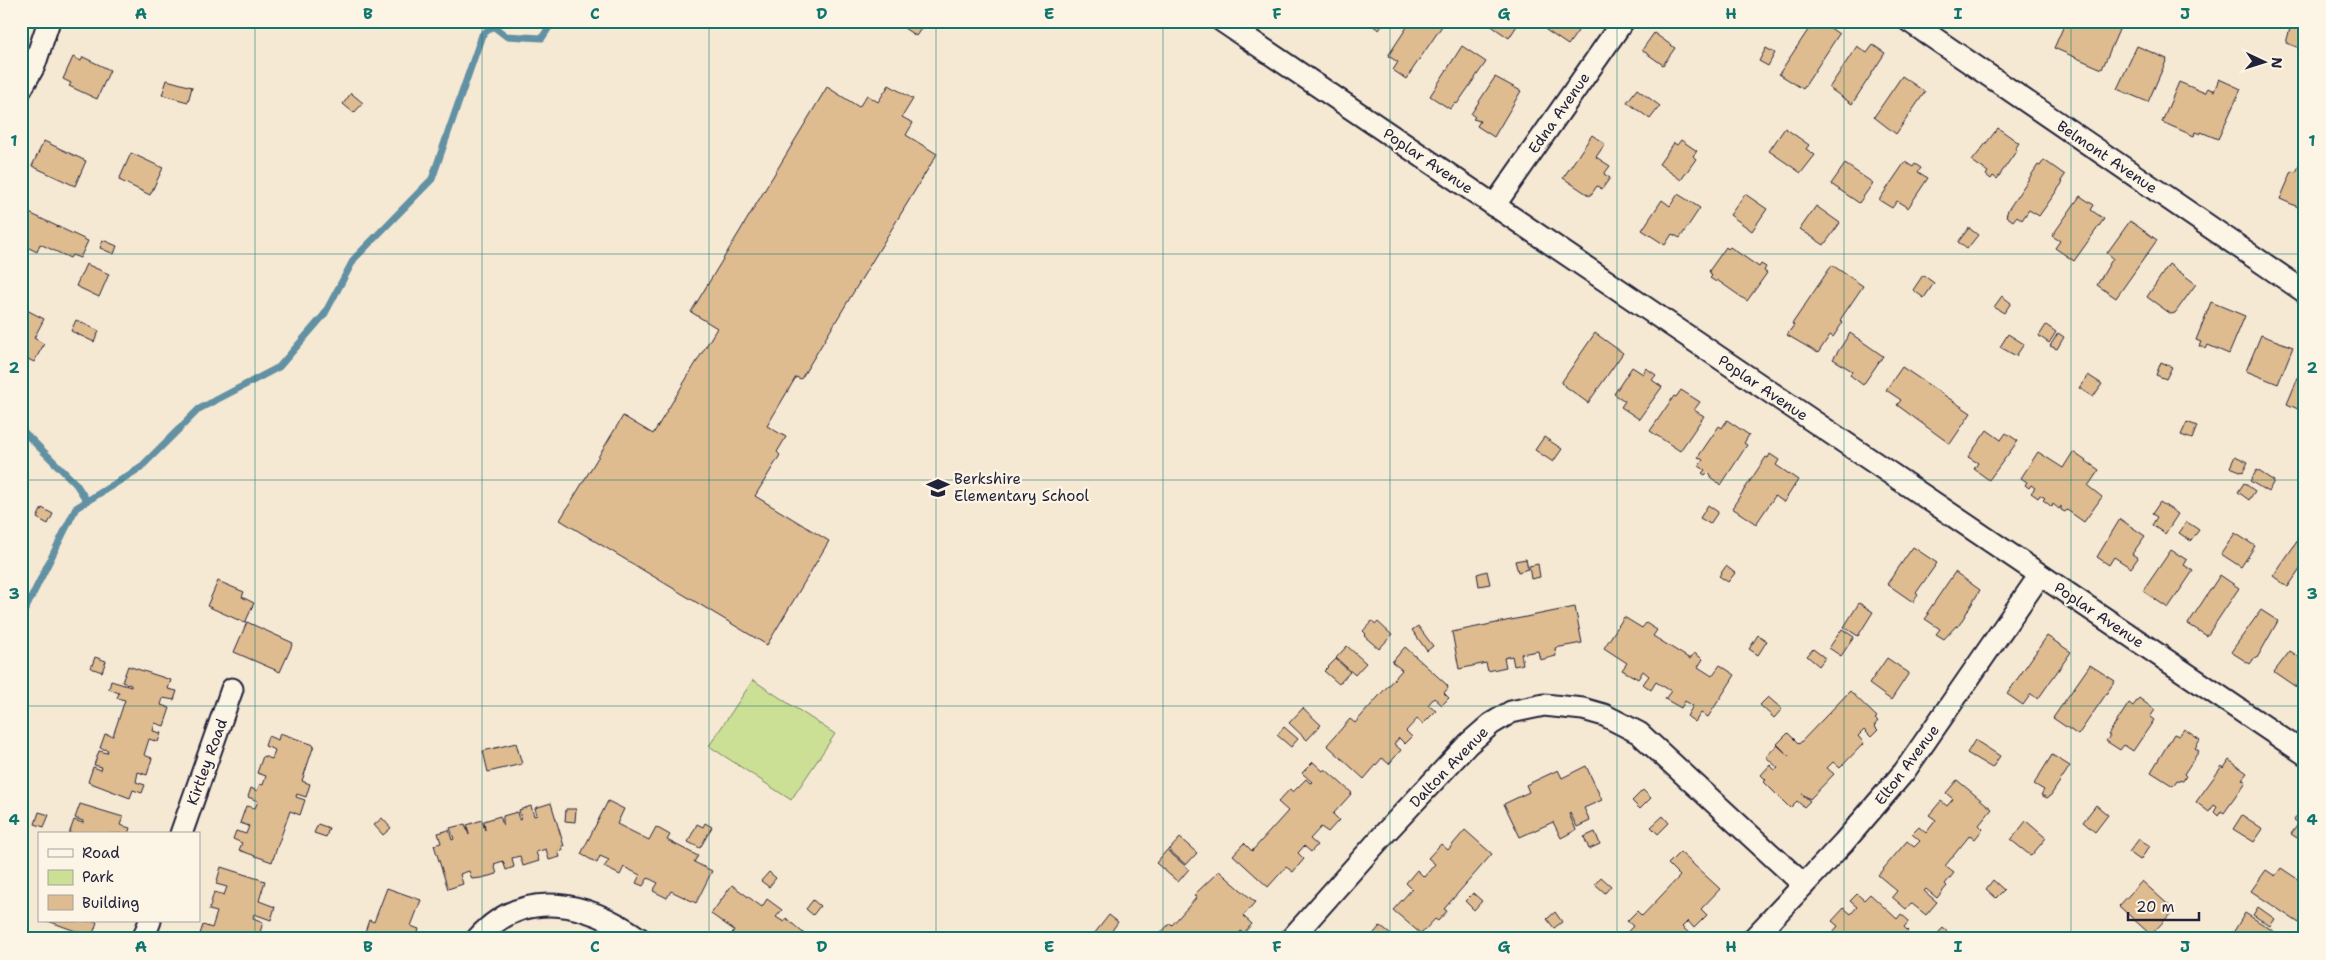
<svg xmlns="http://www.w3.org/2000/svg" width="2326" height="960" font-family="'Shantell Sans',sans-serif">
<rect width="100%" height="100%" fill="#f6e9d4"/>
<filter id="ink" filterUnits="userSpaceOnUse"><feTurbulence type="fractalNoise" baseFrequency=".02" numOctaves="2"/><feDisplacementMap in="SourceGraphic" scale="10" xChannelSelector="R" yChannelSelector="G"/><feConvolveMatrix kernelMatrix="1 2 1 2 8 2 1 2 1" color-interpolation-filters="sRGB"/></filter>
<g filter="url(#ink)">
<path fill="#cbe094" stroke="#768168" d="M753,680L835,734L791,800L709,746Z"/>
<g fill="none" stroke-linecap="round" stroke-linejoin="round">
<path stroke="#6291a4" stroke-width="7" d="M21,429L76,484L87,501
M21,618L76,508L140,468L199,409L279,367L324,315L354,259L432,179L482,35L493,26L506,36L542,38L553,21"/>
</g>
<path fill="#dfbb90" stroke="#22223b" d="M909,21L925,23L916,36L904,28Z
M1366,21H1385L1379,30Z
M1411,21H1436L1442,26L1406,79L1393,70L1398,62L1388,56Z
M1484,21H1520L1509,38Z
M1552,21H1564L1578,31L1568,45L1546,30Z
M1814,21H1820L1839,34L1803,89L1779,74Z
M2066,21L2122,23L2102,69L2054,48Z
M2292,21H2305V50L2286,43Z
M1654,33L1675,48L1663,65L1642,50Z
M1873,45L1885,53L1852,104L1829,88L1857,46L1867,53Z
M1462,46L1486,62L1457,104L1455,103L1450,109L1430,96Z
M2137,46L2167,59L2148,102L2117,89Z
M1766,48L1775,53L1768,66L1759,61Z
M73,57L81,61L83,57L110,70L97,99L69,86L71,83L63,79Z
M1902,76L1925,92L1896,134L1874,117Z
M1495,77L1521,91L1494,137L1477,126L1480,121L1473,119L1475,117L1471,114Z
M2219,79L2241,89L2218,139L2201,132L2200,134L2195,132L2194,136L2162,122L2179,82L2205,93L2208,88L2214,91Z
M167,80L192,87L188,102L162,95Z
M889,85L913,99L902,117L913,123L906,135L937,154L801,379L796,377L767,426L786,437L777,452L780,455L755,496L829,541L767,645L560,520L623,416L653,434L717,328L691,312L827,87L859,107L867,95L878,102Z
M1637,89L1660,106L1650,119L1627,102Z
M351,93L363,103L354,113L343,104Z
M1785,128L1809,145L1806,149L1815,155L1801,173L1769,151Z
M1998,128L2019,143L2015,149L2017,150L1997,179L1993,176L1991,179L1986,175L1988,172L1972,161Z
M1592,135L1605,144L1596,157L1610,166L1604,174L1610,178L1602,189L1597,186L1590,196L1563,178Z
M1681,140L1697,151L1693,156L1696,159L1681,180L1659,164L1674,143L1677,145Z
M44,141L86,161L75,186L32,166Z
M131,153L163,168L150,195L119,180Z
M2044,160L2065,175L2061,181L2063,182L2039,216L2029,210L2022,220L2017,216L2013,221L2006,216L2008,210L2038,165L2040,166Z
M2302,160L2305,161V210L2280,199L2292,171L2296,172Z
M1905,162L1913,167L1915,164L1921,168L1918,172L1928,178L1908,208L1897,201L1892,208L1879,200Z
M1845,164L1873,183L1859,203L1831,184Z
M1678,194L1700,208L1680,238L1672,234L1665,245L1642,230L1662,200L1670,206Z
M1745,194L1767,209L1752,231L1730,215Z
M2080,196L2094,205L2091,210L2104,219L2074,261L2055,248L2060,241L2052,236Z
M1816,206L1840,223L1824,245L1800,229Z
M21,209L88,241L80,258L72,255L70,258L40,244L37,252L21,244Z
M2130,221L2157,240L2116,298L2097,285L2113,258L2107,253Z
M1969,228L1978,235L1967,249L1958,242Z
M103,240L117,246L114,254L100,248Z
M1726,247L1728,249L1730,247L1759,267L1761,264L1766,267L1764,271L1767,273L1747,301L1717,280L1716,282L1710,278L1712,276L1709,271Z
M86,264L109,274L99,297L76,286Z
M2169,264L2196,284L2175,313L2171,314L2147,297Z
M1832,265L1863,286L1840,320L1843,322L1833,337L1830,335L1818,353L1787,335L1794,325L1792,324Z
M1923,275L1934,283L1924,298L1913,290Z
M2002,296L2011,303L2004,313L1994,307Z
M2211,302L2245,316L2229,354L2208,345L2206,349L2199,346L2201,342L2196,340Z
M21,307L44,319L34,338L44,344L34,362L24,357L21,363Z
M76,320L99,331L94,342L71,331Z
M2046,325L2056,332L2049,343L2039,336Z
M1595,333L1623,353L1588,403L1561,383Z
M1850,333L1883,356L1863,385L1850,375L1852,371L1833,359Z
M2058,333L2064,337L2057,349L2050,346Z
M2008,334L2024,344L2016,356L2000,347Z
M2261,335L2293,347L2278,384L2246,371Z
M2161,362L2172,367L2166,379L2156,375Z
M1632,367L1643,374L1646,368L1656,375L1652,380L1662,387L1639,419L1621,407L1625,401L1614,394Z
M1902,367L1971,413L1950,444L1897,405L1901,400L1886,390Z
M2302,368L2305,370V403L2300,410L2287,404Z
M2088,375L2102,384L2093,397L2079,388Z
M1681,390L1700,402L1694,410L1704,416L1680,451L1650,431L1674,396L1676,397Z
M1727,420L1749,435L1744,443L1747,445L1721,485L1710,477L1711,475L1708,472L1705,475L1702,473L1705,470L1699,466L1703,460L1698,457L1719,426L1722,428Z
M2187,422L2197,426L2192,439L2181,435Z
M1987,430L2001,440L2006,433L2018,441L1989,480L1974,469L1978,463L1968,457Z
M1544,437L1562,449L1553,462L1535,450Z
M2038,452L2063,468L2073,452L2099,470L2088,486L2102,497L2084,522L2067,510L2065,512L2061,510V506L2059,509L2053,504L2052,507L2043,500L2045,498L2040,495L2038,498L2031,493L2035,488L2031,485L2029,488L2025,485L2027,482L2021,478Z
M1770,454L1779,460L1776,465L1798,480L1784,502L1775,496L1756,524L1732,508L1766,457L1768,458Z
M2235,456L2248,462L2243,472L2230,467Z
M2257,470L2274,481L2268,492L2250,481Z
M2244,483L2255,491L2249,500L2238,492Z
M2160,502L2178,514L2165,534L2152,525L2157,517L2152,514Z
M1708,505L1718,512L1710,524L1700,518Z
M42,508L53,514L48,524L37,518Z
M2120,519L2145,536L2132,554L2138,558L2131,568L2114,557L2109,565L2097,557Z
M2187,522L2199,530L2191,541L2179,533Z
M2305,530V562L2288,587L2273,576Z
M2235,533L2255,546L2241,567L2221,554Z
M1913,547L1937,563L1916,593L1918,595L1913,602L1887,584Z
M2171,550L2187,560L2184,565L2193,571L2168,608L2143,591Z
M1526,559L1528,569L1518,572L1515,561Z
M1538,564L1540,577L1531,579L1529,566Z
M1726,566L1735,573L1728,582L1719,576Z
M1487,571L1490,584L1479,586L1477,574Z
M1955,572L1980,590L1958,627L1956,626L1944,639L1936,634L1940,629L1925,619L1929,614L1927,613Z
M2220,575L2239,588L2207,636L2188,624Z
M218,581L244,592L242,597L254,603L245,623L207,606Z
M1859,603L1873,612L1858,636L1844,627Z
M1575,607L1582,643L1555,648L1556,656L1540,660L1538,651L1521,654L1523,664L1514,666L1512,656L1504,658L1506,667L1488,671L1486,663L1459,669L1452,632Z
M2261,610L2278,621L2257,658L2255,657L2250,664L2231,652Z
M1624,617L1642,628L1646,623L1657,630L1653,636L1690,659L1694,653L1703,659L1698,667L1712,676L1720,665L1735,675L1708,717L1701,713L1695,722L1687,716L1693,706L1685,701L1681,708L1665,699L1671,691L1656,682L1651,690L1643,684L1649,676L1643,671L1638,679L1622,670L1627,663L1604,648Z
M1372,621L1376,624L1378,622L1392,635L1379,649L1364,636L1366,634L1363,631Z
M247,622L293,643L280,672L234,652Z
M1418,626L1433,646L1427,651L1412,630Z
M1842,629L1854,637L1841,656L1829,648Z
M1758,635L1767,641L1758,655L1749,649Z
M2047,636L2071,652L2038,699L2031,694L2023,705L2007,694Z
M1347,646L1366,663L1355,675L1336,658Z
M1405,647L1447,685L1448,688L1444,693L1449,698L1442,705L1434,698L1428,705L1436,711L1423,724L1417,719L1406,731L1412,737L1405,744L1399,738L1394,744L1401,750L1389,764L1382,758L1364,779L1327,745L1350,719L1355,723L1402,670L1392,662Z
M1813,649L1825,658L1819,666L1807,656Z
M2290,651L2305,661V675L2296,687L2274,672Z
M95,657L106,661L102,672L91,668Z
M1887,658L1909,673L1891,700L1869,684Z
M1336,659L1350,672L1339,684L1324,671Z
M2090,665L2115,681L2078,735L2053,718Z
M128,666L171,680L168,689L177,691L174,700L163,698L161,705L170,708L164,726L155,723L153,731L161,733L158,742L149,739L144,755L152,758L147,775L138,772L136,782L145,785L142,793L133,790L130,798L88,782L93,767L101,770L102,767L94,765L99,751L107,753L108,750L100,748L105,734L113,736L125,700L117,698L119,693L109,689L111,681L131,687V685L122,682Z
M1850,691L1877,717L1875,719L1878,721L1874,726L1878,730L1871,737L1864,730L1858,736L1864,743L1840,768L1833,762L1827,768L1834,774L1810,799L1802,794L1810,801L1804,807L1797,801L1790,808L1764,782L1766,780L1761,775L1770,765L1775,770L1778,768L1766,757L1777,745L1789,756L1777,744L1788,733L1799,744Z
M1768,697L1782,709L1774,718L1760,705Z
M2139,698L2155,710L2150,717L2154,720L2133,751L2124,745L2120,750L2106,741L2110,736L2108,735L2129,703L2133,706Z
M1303,708L1321,725L1307,740L1289,723Z
M1284,727L1298,739L1291,747L1277,735Z
M2184,729L2200,740L2195,748L2199,751L2184,774L2186,776L2183,781L2177,780L2173,786L2151,772L2174,734L2179,736Z
M280,733L314,745L302,781L310,784L306,797L297,794L296,797L305,800L300,815L290,811L272,862L239,850L242,843L233,839L236,831L246,834L249,826L240,823L246,806L255,808L258,801L248,797L251,788L257,791L260,784L263,785L266,776L257,773L263,756L272,759L275,750L265,746L268,736L278,740Z
M1975,740L2000,756L1992,768L1967,753Z
M516,743L522,764L488,772L483,751Z
M2052,755L2070,766L2051,795L2047,798L2041,795L2044,790L2034,784Z
M2229,760L2247,773L2242,779L2246,782L2224,813L2221,811L2218,816L2214,812L2217,807L2214,805L2209,812L2196,802L2222,766L2224,768Z
M1313,762L1323,771L1325,769L1352,793L1333,814L1339,820L1328,832L1321,827L1310,839L1317,845L1311,852L1304,846L1298,853L1304,859L1293,872L1286,867L1268,887L1233,855L1244,843L1252,851L1288,811L1278,802L1290,789L1293,792L1306,779L1310,783L1312,782L1302,773Z
M1586,766L1602,800L1584,808L1590,821L1577,827L1570,813L1569,814L1576,830L1561,838L1553,822L1520,837L1504,804L1529,792L1526,785L1558,770L1562,778Z
M1957,780L1992,809L1979,825L1983,829L1975,839L1970,835L1945,866L1954,873L1945,884L1947,886L1937,898L1926,889L1924,891L1937,902L1926,915L1911,903L1906,909L1892,897L1897,891L1878,875L1907,841L1914,847L1920,841L1912,834L1919,827L1926,833L1936,820L1929,815L1941,801L1947,806L1953,799L1946,793Z
M1643,790L1651,798L1640,809L1632,801Z
M608,801L624,809L617,824L649,840L656,827L670,835L667,840L698,856L694,862L712,871L696,903L671,891L667,898L653,891L658,883L648,878L643,886L636,883L640,875L624,867L620,875L604,867L609,860L600,856L597,863L581,854Z
M551,803L564,846H562L563,850L558,851L560,857L549,860L546,849L536,852L539,861L523,866L520,856L512,858L514,867L506,870L503,861L494,864L497,874L481,878L472,879L469,871L460,874L463,884L448,889L434,845L441,843L438,833L449,830L452,840L454,839L450,828L465,824L469,835L467,825L482,820L485,830L484,821L500,816L503,825V816L517,812L519,820L521,819L519,810L531,806L534,816L537,815L535,808Z
M80,804L123,817L120,825L130,828L128,834H69L74,820L83,823V821L75,818Z
M2096,805L2108,815L2095,832L2083,822Z
M566,809H576L575,822L565,821Z
M2302,810L2305,812V843L2291,834L2299,823L2294,820Z
M39,812L49,815L44,827L35,824Z
M2242,815L2263,829L2254,842L2233,829Z
M1663,816L1669,823L1658,834L1651,827Z
M382,818L391,828L383,835L374,825Z
M2026,821L2046,838L2031,856L2011,840Z
M705,823L712,827L700,848L688,842L697,824L703,827Z
M318,824L329,828L326,837L314,833Z
M1465,830L1492,854L1444,909L1447,911L1438,921L1435,919L1421,934L1393,910L1412,889L1406,883L1417,870L1424,877L1435,864L1428,858L1441,844L1448,850Z
M1595,832L1600,844L1589,849L1584,837Z
M1180,838L1197,853L1186,865L1169,850Z
M2139,839L2150,846L2140,860L2129,852Z
M1167,850L1189,869L1178,882L1156,863Z
M1680,852L1720,889L1701,909L1707,915L1694,928L1688,921L1682,927L1689,933L1683,939L1676,934L1671,939H1621L1633,926L1627,921L1637,911L1642,916L1680,876L1668,864Z
M221,867L265,881L259,901L275,907L271,920L254,914L253,918L263,922L259,936L248,932L246,939H209V936L200,934L203,925L212,928L217,912L209,910L214,892L224,895L227,887L216,884Z
M2281,868L2305,884V915L2299,923L2251,891L2266,870L2275,876Z
M1219,871L1255,902L1243,916L1252,924L1243,934L1241,931L1234,939H1229L1225,935L1222,939H1162L1159,935L1170,923L1172,925L1197,897L1194,895Z
M769,872L776,878L769,887L761,881Z
M1601,877L1611,886L1605,893L1595,884Z
M1993,880L2004,890L1996,898L1986,889Z
M2142,881L2174,910L2151,935L2119,906Z
M732,885L762,907L767,899L782,910L776,917L784,922L786,918L810,939H731L730,937L734,930L711,914Z
M387,888L421,900L411,926L419,929L416,939H369L364,935L369,920L374,922Z
M1473,893L1482,901L1474,910L1465,901Z
M1857,894L1864,900L1870,894L1897,919L1901,914L1909,921L1904,927L1908,931L1901,939H1893L1884,931L1882,933L1889,939H1827L1838,926L1832,921L1844,908L1851,914L1857,907L1850,901Z
M813,900L820,906L813,915L806,909Z
M2258,907L2275,919L2270,926L2253,915Z
M1555,912L1562,922L1554,928L1547,919Z
M2245,913L2286,939L2230,938Z
M1109,915L1118,922L1111,932L1118,938L1100,939L1094,934Z
M48,921H95L97,922L92,937Z
M1380,926L1396,939H1369Z
M1943,928L1955,939L1933,938Z"/>
<g fill="none" stroke-linecap="round" stroke-linejoin="round">
<defs>
<path id="minor" d="M1222,21L2305,754
M1909,21L2305,292
M21,89L34,66L49,21
M1494,206L1623,21
M181,834L232,689
M143,939L150,921
M477,939C524,886 588,902 640,939
M1291,939L1386,832L1468,744L1491,724L1511,712L1544,705L1583,709L1604,715L1639,733L1804,885
M1753,939L1844,842L1904,772L2040,575"/>
</defs>
<use href="#minor" stroke="#22223b" stroke-width="25"/>
<use href="#minor" stroke="#fcf5e5" stroke-width="21"/>
</g>
</g>
<path fill="none" stroke="#0f766e" stroke-width="1" stroke-opacity="0.55" d="M255,21V939M482,21V939M709,21V939M936,21V939M1163,21V939M1390,21V939M1617,21V939M1844,21V939M2071,21V939M21,254H2305M21,480H2305M21,706H2305"/>
<defs>
<symbol id="school-bare" viewBox="-9 -9 18 18"><path d="M0-5L7-2L0 1L-7-2ZM-4 1L0 2.5L4 1V4Q0 6-4 4Z" fill="#22223b" stroke="#fcf5e5" stroke-width="2.5" paint-order="stroke"/></symbol>
</defs>
<g fill-rule="evenodd">
<use href="#school-bare" x="922" y="472" width="32" height="32"/>
</g>
<g text-anchor="middle" dominant-baseline="central" stroke-width="4.5" stroke-linejoin="round" paint-order="stroke">
<g font-size="15" fill="#22223b" stroke="#fcf5e5">
<text transform="translate(1559 113) rotate(-55)">Edna Avenue</text>
<text transform="translate(2107 157) rotate(34)">Belmont Avenue</text>
<text transform="translate(1428 161) rotate(34)">Poplar Avenue</text>
<text transform="translate(1763 388) rotate(34)">Poplar Avenue</text>
<text transform="translate(2099 615) rotate(34)">Poplar Avenue</text>
<text transform="translate(207 762) rotate(-70)">Kirtley Road</text>
<text transform="translate(1907 765) rotate(-53)">Elton Avenue</text>
<text transform="translate(1449 767) rotate(-46)">Dalton Avenue</text>
</g>
<g font-size="15" fill="#22223b" stroke="#fcf5e5" text-anchor="start">
<text x="954" y="479">Berkshire<tspan x="954" dy="17">Elementary School</tspan></text>
</g>
</g>
<rect width="2326" height="960" fill="none" stroke="#fcf5e5" stroke-width="55"/>
<rect x="38" y="832" width="162" height="90" fill="#fcf5e5" stroke="#a5a1a1"/>
<rect x="48" y="849" width="25" height="8" fill="#fcf5e5" stroke="#a5a1a1"/>
<text x="82" y="858" font-size="15" fill="#22223b">Road</text>
<rect x="48" y="870" width="25" height="15" fill="#cbe094" stroke="#a5a1a1"/>
<text x="82" y="882" font-size="15" fill="#22223b">Park</text>
<rect x="48" y="895" width="25" height="15" fill="#dfbb90" stroke="#a5a1a1"/>
<text x="82" y="908" font-size="15" fill="#22223b">Building</text>
<g transform="translate(2264 62) rotate(94)" stroke="#fcf5e5" stroke-width="4" paint-order="stroke">
<path d="M0-4L9 19L0 12L-9 19Z" fill="#22223b"/>
<text y="-8" font-size="14" font-weight="bold" text-anchor="middle" fill="#22223b">N</text>
</g>
<path d="M2128 912v8h71v-8" fill="none" stroke="#22223b" stroke-width="2.5"/>
<text x="2136" y="912" font-size="15" fill="#22223b" stroke="#fcf5e5" stroke-width="4" paint-order="stroke">20 m</text>
<rect x="28" y="28" width="2270" height="904" fill="none" stroke="#0f766e" stroke-width="2"/>
<g font-size="16" text-anchor="middle" font-weight="bold" fill="#0f766e">
<text x="141" y="19">A</text>
<text x="368" y="19">B</text>
<text x="595" y="19">C</text>
<text x="822" y="19">D</text>
<text x="1049" y="19">E</text>
<text x="1277" y="19">F</text>
<text x="1504" y="19">G</text>
<text x="1731" y="19">H</text>
<text x="1958" y="19">I</text>
<text x="2185" y="19">J</text>
<text x="14" y="146">1</text>
<text x="2312" y="146">1</text>
<text x="14" y="373">2</text>
<text x="2312" y="373">2</text>
<text x="14" y="599">3</text>
<text x="2312" y="599">3</text>
<text x="14" y="825">4</text>
<text x="2312" y="825">4</text>
<text x="141" y="952">A</text>
<text x="368" y="952">B</text>
<text x="595" y="952">C</text>
<text x="822" y="952">D</text>
<text x="1049" y="952">E</text>
<text x="1277" y="952">F</text>
<text x="1504" y="952">G</text>
<text x="1731" y="952">H</text>
<text x="1958" y="952">I</text>
<text x="2185" y="952">J</text>
</g>
</svg>
